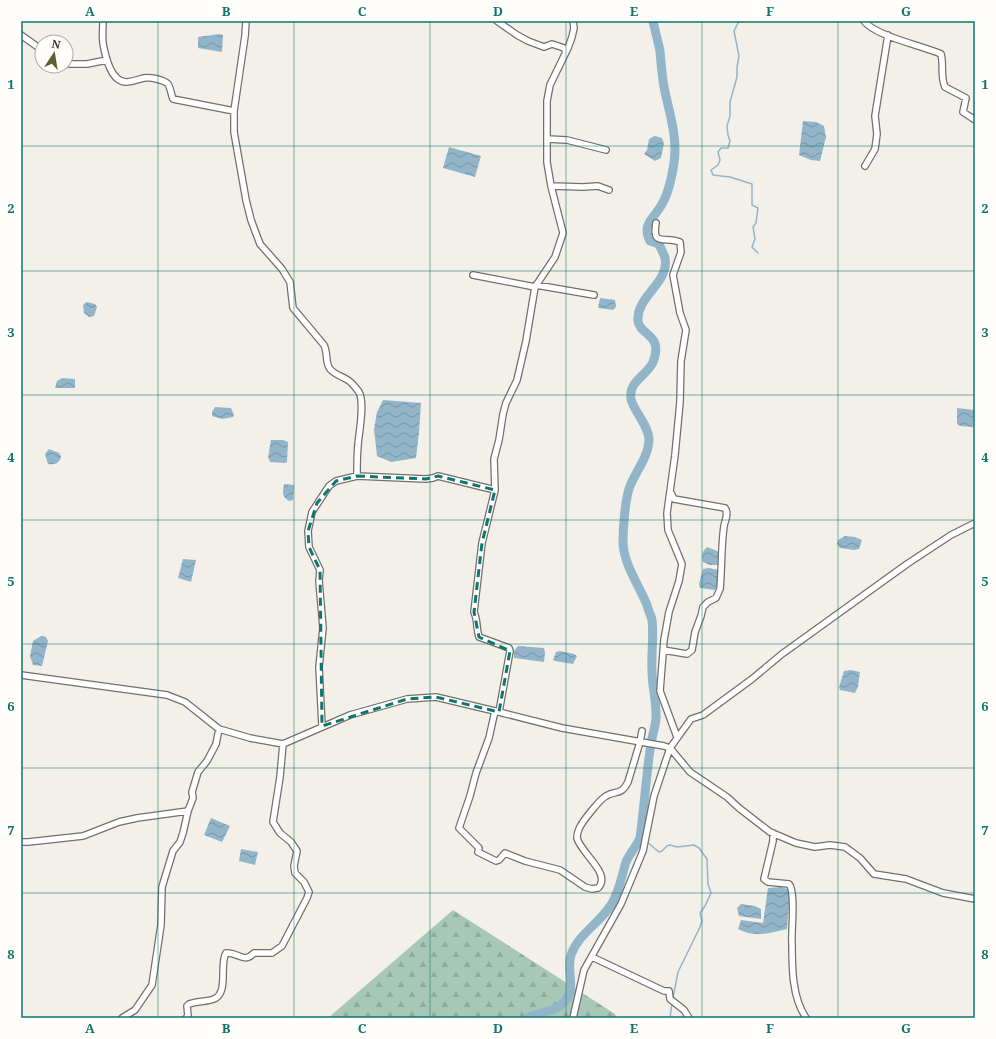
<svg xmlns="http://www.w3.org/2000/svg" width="996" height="1039" font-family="'Noto Serif',serif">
<defs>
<pattern id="forest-firs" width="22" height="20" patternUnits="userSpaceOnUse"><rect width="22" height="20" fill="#a7c8b6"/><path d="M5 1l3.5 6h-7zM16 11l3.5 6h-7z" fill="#90ac9d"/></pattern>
<pattern id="water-waves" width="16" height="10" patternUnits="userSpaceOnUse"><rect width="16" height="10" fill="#93b5ca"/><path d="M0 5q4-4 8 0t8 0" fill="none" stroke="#7894a4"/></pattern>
</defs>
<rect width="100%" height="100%" fill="#f3f0e9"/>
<path fill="url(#forest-firs)" d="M453,910L615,1014L617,1018H328Z"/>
<path fill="url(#water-waves)" d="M220,34L223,35L222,52L198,48V37Z
M803,121L816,122L824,126L826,137L820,161L811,160L799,155Z
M655,136L662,138L664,143L661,158L655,161L644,154L647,150L649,139Z
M449,147L481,156L475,177L443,168Z
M600,298L615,300L616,307L613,310L598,308Z
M87,302L95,304L97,307L94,316L89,317L84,313L83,305Z
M62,378L75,379V388H55L57,381Z
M383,400L421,403L419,433L416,458L391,462L377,456L374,429L377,412Z
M215,407L231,408L234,415L233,417L222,419L212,416V412Z
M957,408L975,410L973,427L960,426L957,424Z
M271,440H283L288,442L287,462L285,463L270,462L268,457Z
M49,449L59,453L61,456C60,463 55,465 48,464L45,454Z
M284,484L294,485V488L293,500L289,501C281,496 283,492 284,484Z
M845,536L855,537L862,540L859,549L854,550L840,548L837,544L838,540Z
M707,547L715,550L720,553V560L717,565H710L703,562C701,556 702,551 707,547Z
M183,559L196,560L191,582L178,578Z
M709,568L718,570C719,577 718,583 715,590L700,588L699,584L703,569Z
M41,636L46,637L48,641L42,666L33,665L30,656L33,641Z
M518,646L544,648L545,653L544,662L514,658V651Z
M560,651L574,654L577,656L573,664L555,661L553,660L556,652Z
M851,670L860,672L858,687L855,693L840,690L839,687L844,671Z
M211,818L230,826L222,842L204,835Z
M241,849L258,852L255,865L239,861Z
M781,887L790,890L787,929C770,933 754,938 738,929L741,920L763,923L768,888Z
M741,904L755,906L761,909V919L739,916L737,908Z"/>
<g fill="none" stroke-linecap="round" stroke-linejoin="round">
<path stroke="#93b5ca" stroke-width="1.5" d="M739,21L734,31L739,56L737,67V77L730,102V116L727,126L728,135L730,141L728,148H721L718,152L720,160L718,165L711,170L713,175L730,177L752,184V205L758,208L756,223L753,227L755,239L752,247L758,253
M640,838L644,840
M647,842L659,852L662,851L667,846L670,845L677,847L694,845L699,848L707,859L708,884L711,893L705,906L700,913L702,921L700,927L678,972L673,998
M670,1018L672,1003"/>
<path stroke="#93b5ca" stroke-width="9" d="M528,1018C540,1011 556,1013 566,1000C576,988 566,969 571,955C578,934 599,924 611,905C620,890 621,878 626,862C630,853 636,847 640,838C644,809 646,779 650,750C651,739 655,729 656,719C657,703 652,687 652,671C651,654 654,637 652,620C651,615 648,610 647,605C639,585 624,565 623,543C623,528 625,499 630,486C636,471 649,456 649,439C648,424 633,410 631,399C628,381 647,376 653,362C664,334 640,336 638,321C636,296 670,283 665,258C664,254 661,249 659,244L650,241C641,223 655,218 662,204C669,192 672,176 674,163C678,137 669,112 664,87C662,76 661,63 660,51C658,41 655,31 653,21"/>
<defs>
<path id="minor" d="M103,21C103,28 102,36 103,43C105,55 111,83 127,82C141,81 141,75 157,79C161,80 165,81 168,84C171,89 171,94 173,99L234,111
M246,21L245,36L234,111V132L246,200L251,220L260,244L282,269L290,282L293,308L324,345C328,353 325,363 330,369C334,374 341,376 346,379C351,381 356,388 359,392C365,403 359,432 358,445C357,455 357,465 357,476L336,481L329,486L312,512L308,531L309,547L320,570L319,581L323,628L319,667L322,726
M497,21L517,35L528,41L544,47L552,44L564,48L566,52
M864,21C875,36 923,46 941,54C944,65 940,76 945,87L966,98L963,112L975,120
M21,35L42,50
M66,64H87L107,60
M547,139L567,140L606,150
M865,166L875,149L877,134L875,116L888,35
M551,186L583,187L598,186L609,190
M656,223C652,247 664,236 680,242L681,252L673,275L680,313L686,330L681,361L680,402L675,455L667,513L668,530L682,564L679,581L669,612L664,640L660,691L677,737
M473,275L535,287
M536,285L594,295
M357,476L426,479L433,478L438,476L495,490L494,459L499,440L503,414L506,403L517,380L526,341L535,287L555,257L563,233L551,186L547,162V101L550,85L568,48L572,37L574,28L573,21
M495,490L482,543L474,612C478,621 476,628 479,637L509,648L510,651L499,712
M663,650L687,654L692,650L695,632L701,616L703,607L708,602L716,598L720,589C722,568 721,547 724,526C725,520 729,514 725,508L674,499L671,493
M21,675L167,695L185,702L219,729L250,738L283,744L350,715L407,699L436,697L499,712L562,728L664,746L670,748L690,772L727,797L739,808L770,832L796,843L815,847L830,845L845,847L860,858L874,874L906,879L943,893L975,899
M495,711L489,738L476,773L470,796L459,828L479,848L478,852L496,861L499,860L505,853L525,861L560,870L585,887L592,889L598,888C599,887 601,885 601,883C606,870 580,851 577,838C577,836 578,831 579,829C581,823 600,799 606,796C616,790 621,796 628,782L640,742L642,731
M773,833V841L764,879L768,882L789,884C796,892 791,931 792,943C792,968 792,997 806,1018
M21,842H28L83,836L119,822L137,818L188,811L193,798L192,792L198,772L207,761L216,744L219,729
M592,957L664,991H669L670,999L684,1010L689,1018
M122,1018L135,1010L152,985L161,925L162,887L173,851L180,842L183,833L188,811
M186,1018L188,1016L187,1006L189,1004C197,1001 206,1002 214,999C229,993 219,964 226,953C238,952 244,964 254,953H272L282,946L307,898L309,892L304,882L295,873L294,866L297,851L291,842L280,833L273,822L280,777L283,744
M573,1018L584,970L621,904L643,851L654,796L670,748L691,719L703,715L752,679L782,654L907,564L951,535L975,523"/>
</defs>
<use href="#minor" stroke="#72706a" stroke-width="8"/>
<use href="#minor" stroke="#fff" stroke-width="5.5"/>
</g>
<path fill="none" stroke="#0f766e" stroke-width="3" stroke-dasharray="8 5" stroke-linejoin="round" d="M357,476L426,479L438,476L495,490L482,543L474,612L479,637L510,651L499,712L436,697L407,699L322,726L320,570L309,547L308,531L317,503L336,481Z"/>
<path fill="none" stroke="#0f766e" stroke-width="1" stroke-opacity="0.55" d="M158,21V1018M294,21V1018M430,21V1018M566,21V1018M702,21V1018M838,21V1018M21,146H975M21,271H975M21,395H975M21,520H975M21,644H975M21,768H975M21,893H975"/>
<rect width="996" height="1039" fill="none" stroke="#fffefb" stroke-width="44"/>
<g transform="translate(54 54) rotate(12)"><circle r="19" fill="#fffefb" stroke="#acaba8"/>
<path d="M0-3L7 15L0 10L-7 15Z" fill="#5c602e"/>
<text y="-6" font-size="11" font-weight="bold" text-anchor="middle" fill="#2f2e2b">N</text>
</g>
<rect x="22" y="22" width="952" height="995" fill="none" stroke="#0f766e" stroke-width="1.5"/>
<g font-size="13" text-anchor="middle" font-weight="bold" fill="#0f766e">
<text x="90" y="16">A</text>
<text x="226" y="16">B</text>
<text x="362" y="16">C</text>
<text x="498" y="16">D</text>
<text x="634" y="16">E</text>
<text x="770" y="16">F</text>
<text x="906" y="16">G</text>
<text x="11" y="89">1</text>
<text x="985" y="89">1</text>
<text x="11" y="213">2</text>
<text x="985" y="213">2</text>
<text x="11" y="337">3</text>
<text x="985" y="337">3</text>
<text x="11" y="462">4</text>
<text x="985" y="462">4</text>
<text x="11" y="586">5</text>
<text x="985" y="586">5</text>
<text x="11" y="711">6</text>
<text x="985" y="711">6</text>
<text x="11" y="835">7</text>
<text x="985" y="835">7</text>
<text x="11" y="959">8</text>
<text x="985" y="959">8</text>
<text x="90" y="1033">A</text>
<text x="226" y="1033">B</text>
<text x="362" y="1033">C</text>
<text x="498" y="1033">D</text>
<text x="634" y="1033">E</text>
<text x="770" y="1033">F</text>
<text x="906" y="1033">G</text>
</g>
</svg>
